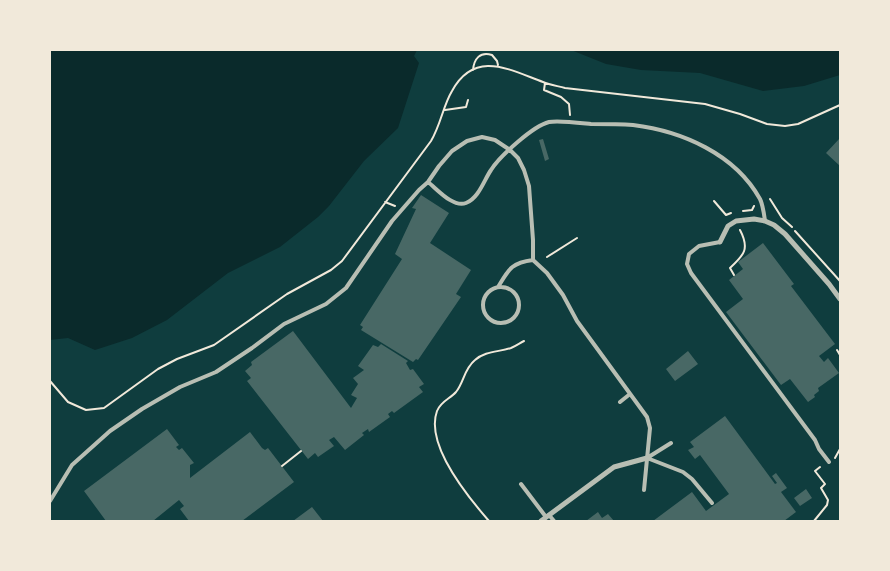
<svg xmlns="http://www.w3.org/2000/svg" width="890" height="571" font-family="Karla,sans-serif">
<rect width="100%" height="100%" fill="#0f3d3e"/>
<path fill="#0a2a2b" d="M50,50H417L414,56L419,63L398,128L364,161L329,206L318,217L280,247L228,273L167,320L132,338L95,350L68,338L50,340Z
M571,50H840V75L804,86L763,91L700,73L641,70L606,64Z"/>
<path fill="#486865" d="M840,138V166L826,153Z
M543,139L549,159L545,161L539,140Z
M421,195L449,213L430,243L471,270L456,294L461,297L418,360L416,359L413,362L361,330L363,327L360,325L402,259L395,254L416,209L412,208Z
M763,243L794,284L791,286L835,344L819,356L824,362L828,358L839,373L818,388L819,391L814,395L815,397L808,402L790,379L781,385L726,312L743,299L729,280L743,269L738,262Z
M293,331L351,408L357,398L351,395L358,384L353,378L364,370L358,366L373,345L378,347L381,344L408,361L406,363L410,370L413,369L424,384L419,387L423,392L394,413L392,411L388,414L390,417L369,432L368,429L362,433L364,435L345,450L334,437L329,440L334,446L318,457L315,453L308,459L247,381L251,378L245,371L252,365L251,362Z
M688,351L698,364L675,381L666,369Z
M725,416L775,484L777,483L772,476L776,473L787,488L781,492L796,512L784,521H653L692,492L706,511L729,494L700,455L695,459L688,450L694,447L690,442Z
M167,429L179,445L176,447L179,450L182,448L194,463L190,465V478L250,432L262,448L265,450L268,448L294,482L242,521H189L180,509L184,506L179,500L153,521H106L84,491Z
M806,489L812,498L800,506L794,498Z
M312,507L323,521H293Z
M598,512L602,518L608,514L614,521H586Z"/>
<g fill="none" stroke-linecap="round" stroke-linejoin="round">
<path stroke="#f1e9da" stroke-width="2" d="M473,70C474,59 480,51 492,55L497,61L498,65
M545,83L544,90L561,97L569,104L570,115
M445,110L466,107L468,100
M770,199L782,218L792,227
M714,201L726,215L731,213
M385,202L395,206
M743,211L752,210L754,206
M795,231L840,281
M547,257L577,238
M734,275L730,268C744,255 750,249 740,230
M837,350L840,355
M50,381L68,402L86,410L104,408L158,369L177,359L214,345L287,294L331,270L342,261L431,141C441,124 443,106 452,91C475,49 510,70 543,82C550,85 558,86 565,88L705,104L740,114L767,124L785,126L798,124L840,105
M835,458L840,449
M282,466L301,451
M489,521C468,497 425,444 437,411C441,401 450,399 456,392C464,382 464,369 475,360C485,351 499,352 511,348C516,346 520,343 524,341
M814,521L827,505L828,500L821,488L825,484L815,471L820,467"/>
<path stroke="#b8beb3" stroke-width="4" d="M428,182C437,189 453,208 466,203C479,198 484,180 491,170C500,156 533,126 549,122C558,120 581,123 591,124C605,124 619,124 633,125C682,131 735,154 760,199C763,205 764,214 765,221
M720,242L699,246L689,254L687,264L691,273L815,440L819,449L829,462
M483 305a18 18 0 1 1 36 0a18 18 0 1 1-36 0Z
M498,287C509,269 511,263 533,260
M620,402L630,394
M647,458L683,472L692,479L712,503
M647,458L671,443
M521,484L546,517
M50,501L72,465L110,431L142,409L180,387L216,372L252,348L284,324L326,304L346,288L392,221L419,190L428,182L439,166L452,151L467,141L482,137L495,140L510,150L518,158L524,170L529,186L533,240V260L547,273L563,295L577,321L647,417L650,428L644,490
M549,515L554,521"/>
<path stroke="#b8beb3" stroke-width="5" d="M720,242L728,226L736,221L754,219L765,221L774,225L785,234L829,284L840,299
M541,521L614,467L647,458"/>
</g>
<rect width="890" height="571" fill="none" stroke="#f1e9da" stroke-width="102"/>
</svg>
